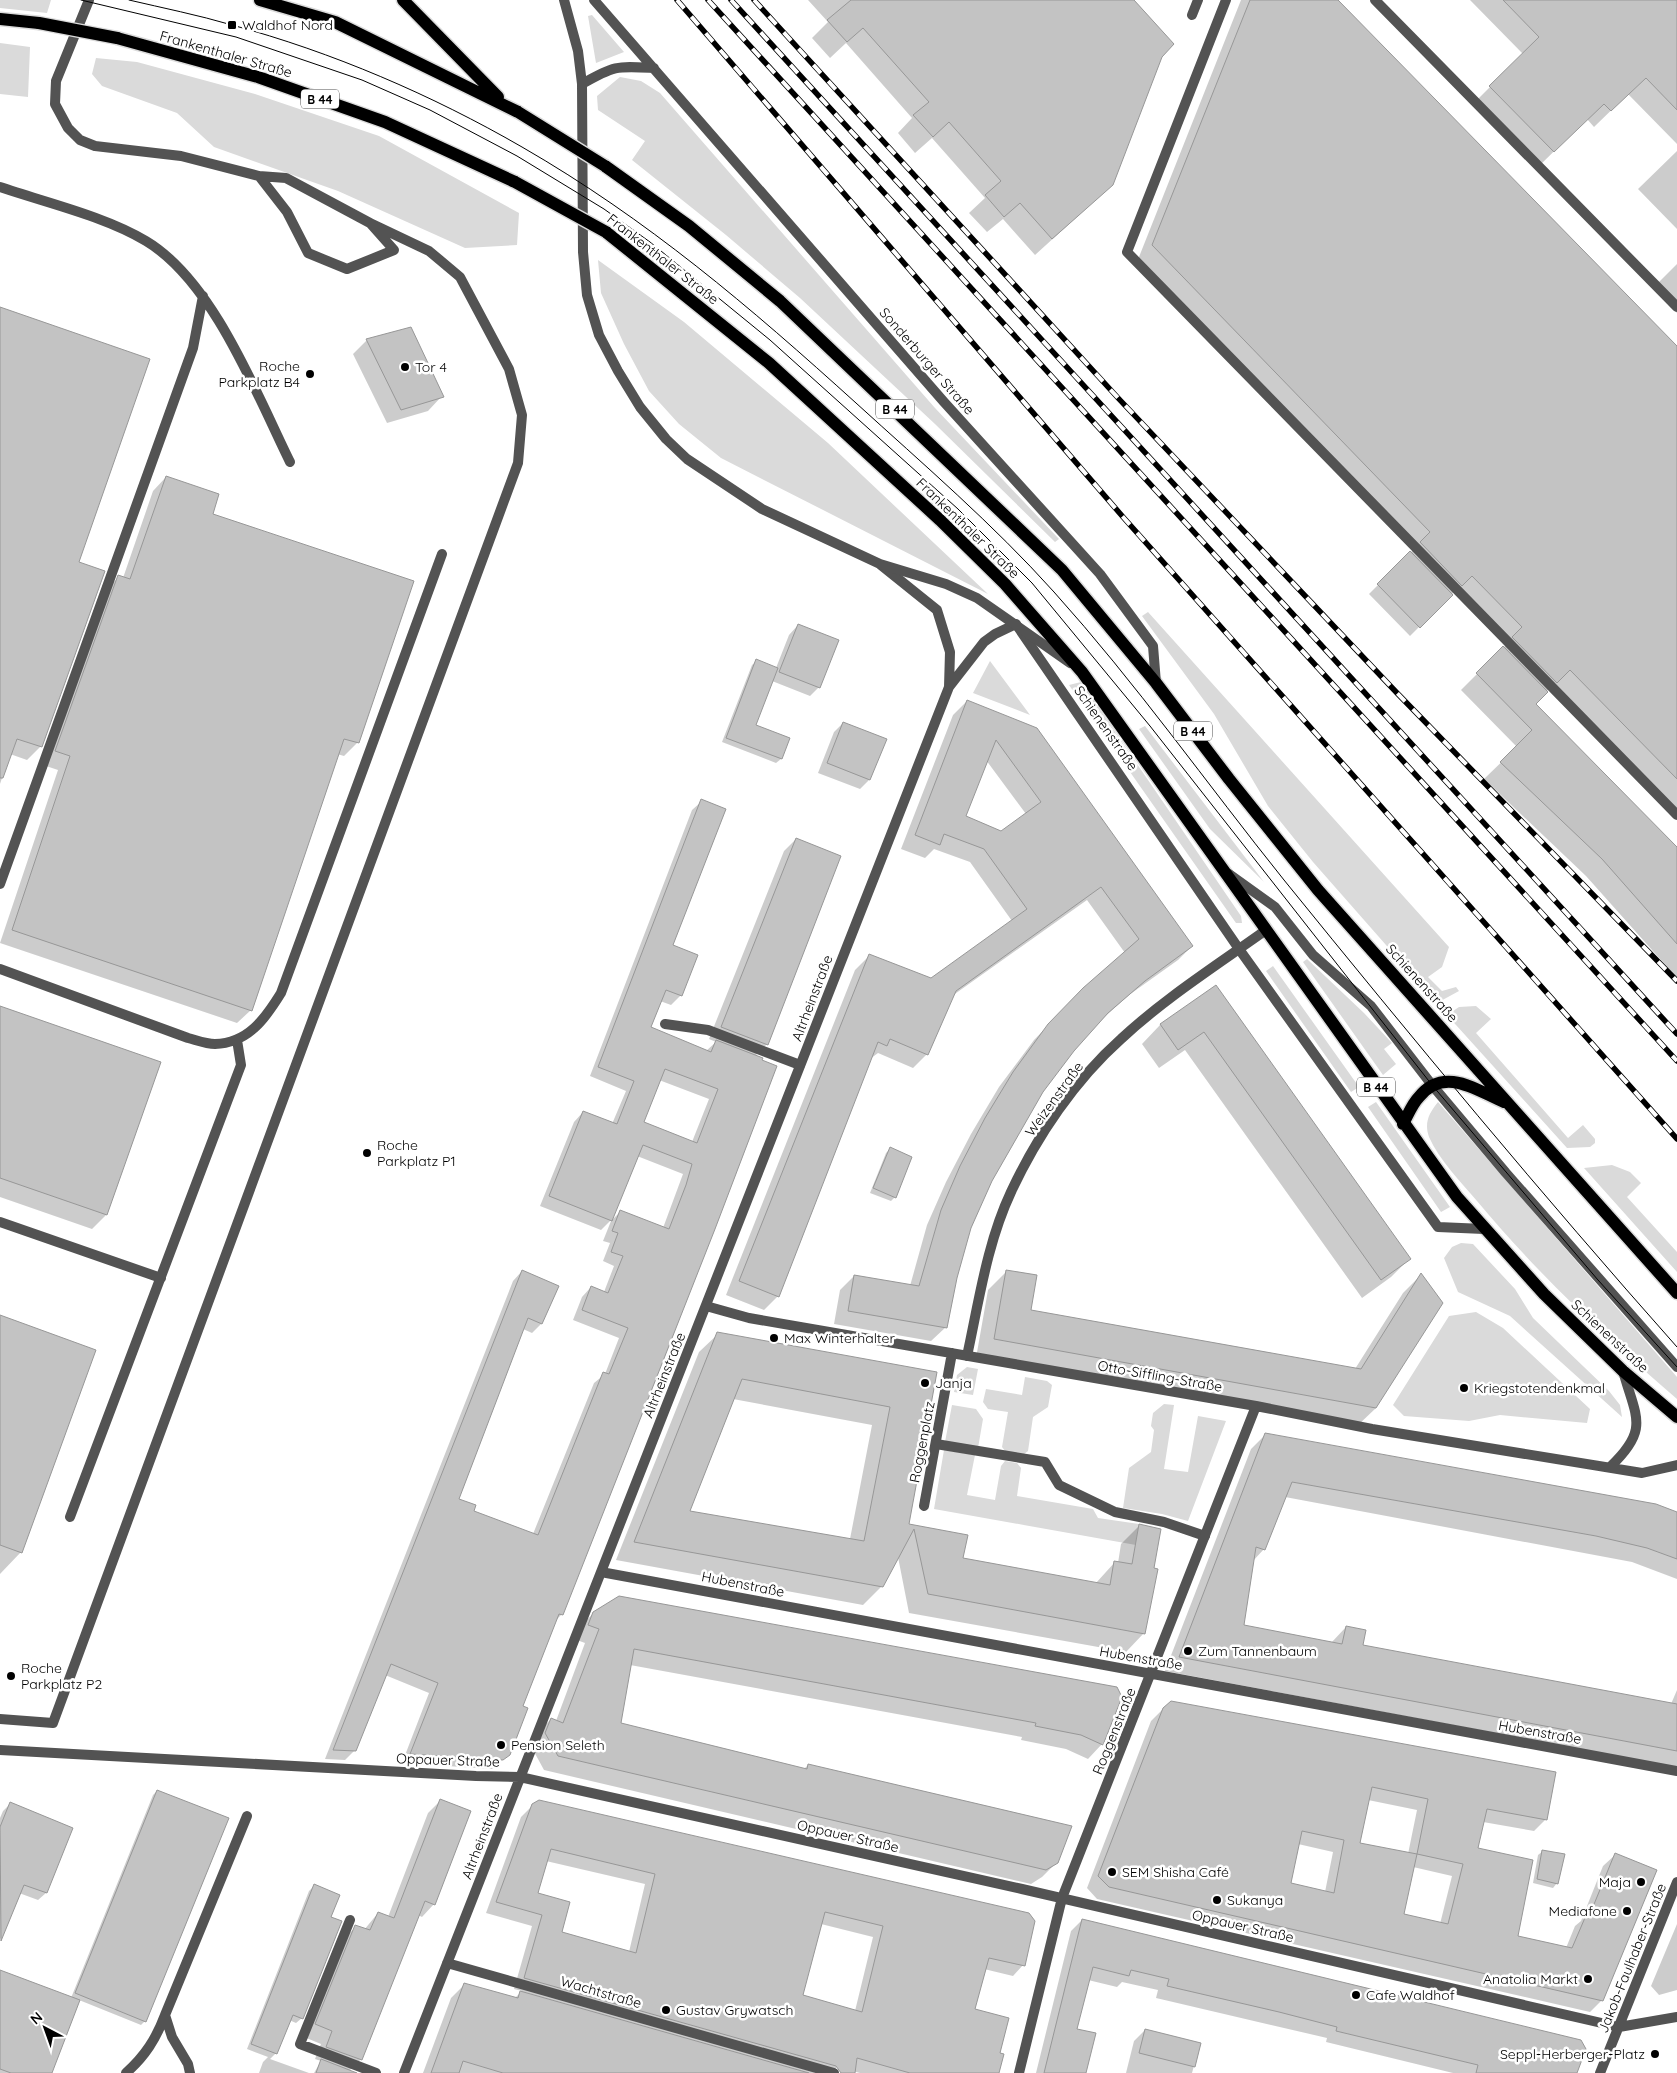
<svg xmlns="http://www.w3.org/2000/svg" width="1677" height="2073" font-family="Quicksand,sans-serif">
<rect width="100%" height="100%" fill="#fff"/>
<path fill="#dadada" d="M0,0H51L47,13L0,8Z
M592,15L624,52L596,63L588,16Z
M0,43L30,47L28,97L0,94Z
M96,58L137,62L255,94L379,136L519,213L517,245L465,248L338,191L214,147L177,113L102,86L92,74Z
M620,77L641,81L660,93L935,408L1059,539L1055,542L935,424L800,298L726,235L632,160L645,141L598,110L597,96Z
M598,260L684,322L828,443L988,594L721,458L679,424L649,391L624,344L601,293Z
M1148,612L1449,947L1442,967L1428,977L1442,991L1456,987L1459,991L1437,1003L1313,862L1268,806L1214,714L1142,616Z
M990,661L1030,715L973,693Z
M1081,682L1241,916L1242,923H1236L1069,685Z
M1145,726L1264,882L1210,829L1139,729Z
M1307,959L1364,1013L1392,1043L1384,1049L1396,1064L1383,1075L1303,962Z
M1273,966L1359,1087L1351,1092L1266,971Z
M1476,1006L1491,1019L1476,1033L1568,1138L1583,1125L1595,1139V1143L1590,1147L1567,1148L1447,1015L1459,1007Z
M1376,1102L1450,1207L1441,1212L1368,1107Z
M1438,1102L1677,1377V1399C1606,1338 1537,1273 1477,1201C1461,1182 1439,1160 1429,1137C1424,1123 1429,1113 1438,1102Z
M1612,1165L1630,1172L1641,1183L1627,1197L1677,1252V1272L1584,1168Z
M1461,1243L1473,1244L1515,1289L1533,1318L1609,1391L1620,1405L1622,1417L1510,1316L1458,1292L1444,1258L1452,1247Z
M1476,1312L1503,1328L1590,1409L1587,1423L1500,1415L1469,1421L1404,1416L1393,1405L1449,1316Z
M967,1367L978,1369L973,1395L954,1392L957,1375Z
M1025,1377L1047,1381L1052,1385L1048,1407L1033,1417L1028,1451L1024,1454L1005,1451L1002,1447L1008,1412L988,1409L983,1402L986,1389L1022,1395Z
M1164,1404L1174,1405L1164,1469L1188,1472L1198,1416L1226,1421L1188,1521L1162,1514L1123,1508L1129,1468L1151,1452L1154,1430L1151,1426L1153,1413Z
M952,1405L976,1409L983,1419L978,1448L945,1442Z
M944,1450L975,1455L967,1495L995,1500L1001,1466L1005,1461L1017,1463L1021,1468L1017,1496L1093,1509L1098,1518L1139,1524L1136,1545L934,1509Z"/>
<path fill="#0003" fill-rule="evenodd" d="M808,0H1134L1161,57L1112,185L1035,255L1003,219L987,232L969,213L985,198L932,138L915,153L898,133L912,118L846,43L830,58L812,38L828,22Z
M1241,0H1336L1677,349V811L1553,685L1534,704L1677,849V978L1586,876L1484,779L1517,747L1461,690L1507,644L1455,591L1410,636L1369,594L1414,549L1137,262Z
M1470,0H1677V144L1628,94L1594,127L1587,119L1537,168L1473,104L1523,54Z
M1677,151V229L1638,189Z
M1677,264V313L1653,288Z
M0,308L77,563L41,746L27,760L10,754L0,784Z
M367,340L442,396L428,411L387,423L353,354Z
M166,477L211,514L412,582L357,743L344,756L337,754L251,1010L237,1023L0,943L58,770L43,765L105,590L119,577L123,578L153,491Z
M798,625L819,687L810,696L772,681L754,725L789,739L781,759L776,763L722,742L752,665L757,661L776,668L789,635Z
M967,701L1192,946L1178,960L1129,995L1100,1021L1073,1051L1042,1092L991,1181L970,1227L955,1278L946,1327L931,1341L834,1324L840,1290L854,1276L910,1286L927,1225L946,1182L971,1134L999,1087L1034,1040L1084,989L1125,953L1087,900L952,996L927,1054L913,1068L878,1053L870,1059L778,1296L764,1310L726,1295L855,970L869,956L931,979L1012,921L970,862L934,849L925,858L901,849L953,715ZM986,760L1026,814L1001,832L964,816Z
M843,723L869,780L860,789L818,773L834,732Z
M702,801L671,945L681,995L671,1005L660,1001L649,1028L706,1051L716,1042L709,1039L784,851L796,839L840,856L766,1045L755,1056L760,1061L562,1614L555,1621L521,1707L509,1754L492,1769L402,1763L429,1693L385,1675L355,1750L345,1760L325,1759L513,1281L522,1271L541,1324L532,1333L523,1329L457,1499L472,1511L533,1534L594,1383L605,1374L619,1338L573,1320L582,1297L591,1287L604,1292L614,1266L603,1261L610,1243L603,1241L611,1221L620,1212L663,1228L683,1174L637,1156L611,1220L601,1230L540,1206L574,1122L583,1112L612,1124L626,1091L590,1076L692,810ZM659,1080L709,1099L692,1142L642,1123Z
M1215,986L1409,1259L1391,1277L1362,1298L1185,1050L1159,1068L1142,1044L1160,1025Z
M0,1008L106,1215L92,1229L0,1197Z
M890,1149L895,1197L891,1201L870,1193L886,1153Z
M1007,1271L1029,1311L1355,1369L1403,1293L1421,1275L1376,1408L1356,1427L976,1358L988,1290Z
M0,1317L21,1552L0,1574Z
M718,1334L936,1373L907,1525L962,1559L1096,1583L1115,1562L1118,1563L1121,1544L1139,1526L1152,1569L1144,1633L1126,1652L909,1613L898,1557L882,1586L863,1605L616,1560L699,1352ZM733,1399L872,1425L850,1539L689,1512Z
M1265,1435L1677,1514V1579L1632,1562L1285,1497L1264,1549L1253,1561L1243,1626L1331,1643L1346,1627L1362,1646L1671,1704L1677,1690V1767L1165,1671L1251,1449Z
M594,1613L1116,1688L1102,1744L1088,1759L1066,1749L1021,1740L1022,1737L630,1665L620,1724L804,1769L808,1765L1057,1862L1042,1877L1031,1884L544,1770L532,1748L537,1733L551,1719L556,1721L585,1643L574,1639L579,1627Z
M1163,1709L1546,1819L1534,1831L1483,1822L1477,1849L1516,1936L1566,1948L1575,1926L1581,1921L1603,1866L1615,1855L1602,2000L1590,2012L1097,1899L1087,1888L1151,1721ZM1368,1800L1417,1810L1408,1854L1359,1844ZM1298,1844L1333,1852L1325,1892L1290,1884ZM1413,1867L1452,1876L1440,1924L1403,1915Z
M157,1791L145,2021L141,2025L79,2000L51,2073H0V2014L71,1998L153,1795Z
M440,1801L434,1904L422,1917L418,1915L361,2059L349,2071L353,2073H314L321,2061L315,2059L321,2044L304,2037L343,1939L356,1927L364,1930L378,1913L388,1917L428,1813Z
M10,1804L72,1828L46,1893L38,1900L19,1893L0,1940V1818L3,1811Z
M533,1805L1023,1965L1013,1976L984,1969L973,2010L998,2054L997,2073H860L837,2067L831,2073H423L451,1998L465,1984L514,1999L522,1991L514,1989L532,1926L486,1913L521,1817ZM546,1861L645,1884L629,1952L561,1933L536,1894ZM821,1924L873,1937L855,2011L802,1995Z
M1543,1851L1557,1883L1553,1888L1533,1883L1538,1855Z
M314,1886L330,1918L302,2018L296,2023L289,2020L276,2053L270,2059L309,2073H259L263,2062L268,2057L247,2049L309,1891Z
M1082,1920L1576,2073H1453L1326,2042L1327,2038L1156,1998L1158,1990L1122,1982L1117,1987L1088,1980L1076,2030L1085,2073H1036L1071,1931Z
M1677,1924V1990L1659,1995L1651,1986Z
M1145,2030L1200,2044L1192,2073H1126L1134,2041Z"/>
<path fill="#c3c3c3" stroke="#979797" fill-rule="evenodd" d="M851,0H1134L1174,44L1162,57L1113,185L1052,239L1020,203L1004,217L985,195L1001,181L949,122L933,137L913,115L929,102L863,28L847,42L827,20Z
M1250,0H1338L1677,346V779L1570,670L1557,683L1512,637L1522,627L1472,576L1462,586L1420,542L1430,532L1152,245Z
M1503,0H1677V110L1646,78L1611,111L1604,104L1554,152L1489,86L1539,37Z
M0,307L150,359L79,562L105,571L42,747L17,739L3,778H0Z
M411,327L444,397L401,410L366,339Z
M166,476L219,494L213,514L414,581L359,743L344,739L252,1011L12,930L70,756L55,751L118,575L130,579Z
M1410,551L1453,595L1420,628L1377,584Z
M798,624L839,640L820,688L779,672Z
M1503,646L1548,692L1536,704L1677,847V944L1602,859L1500,762L1532,730L1476,673Z
M756,659L778,668L756,725L790,738L782,759L726,738Z
M967,700L1037,728L1193,946L1145,981L1108,1013L1074,1051L1043,1092L992,1181L971,1228L957,1278L947,1328L848,1311L854,1275L919,1286L941,1210L960,1166L985,1118L1013,1072L1048,1024L1083,988L1139,939L1101,887L956,991L928,1055L890,1039L887,1046L878,1042L779,1297L739,1281L869,954L931,978L1027,909L984,849L944,834L940,845L915,835ZM996,740L1041,802L1001,831L966,816Z
M843,722L887,739L870,780L827,763Z
M701,799L726,809L673,945L698,955L682,996L666,990L651,1027L711,1052L716,1040L763,1058L762,1060L777,1066L715,1229L563,1615L559,1614L523,1706L528,1708L510,1755L503,1760L410,1754L438,1683L391,1664L356,1751L333,1750L522,1270L559,1286L542,1324L528,1318L459,1499L476,1505L474,1511L538,1535L603,1372L609,1374L628,1328L582,1310L591,1286L608,1293L623,1256L611,1252L618,1233L612,1231L620,1210L669,1229L686,1185L692,1164L643,1145L612,1221L549,1196L583,1111L617,1124L634,1081L598,1067ZM665,1069L718,1089L697,1143L644,1122Z
M796,838L841,856L768,1045L721,1027Z
M1216,985L1411,1259L1381,1280L1204,1032L1178,1050L1160,1024Z
M0,1006L161,1062L107,1215L0,1178Z
M890,1147L912,1157L896,1198L873,1188Z
M1006,1270L1037,1275L1031,1310L1361,1369L1421,1273L1443,1303L1376,1408L994,1339Z
M0,1315L96,1350L22,1553L0,1545Z
M717,1332L937,1372L909,1524L968,1535L963,1558L1110,1585L1114,1561L1132,1564L1139,1524L1161,1529L1154,1568L1158,1569L1145,1634L928,1594L914,1529L883,1587L634,1542ZM742,1379L890,1407L864,1541L690,1511Z
M1265,1433L1656,1504L1677,1512V1559L1647,1548L1596,1536L1292,1482L1265,1550L1256,1547L1244,1625L1342,1644L1346,1626L1366,1630L1363,1645L1677,1704V1751L1179,1657Z
M619,1596L1117,1687L1122,1697L1103,1745L1081,1735L1035,1726L1036,1723L634,1649L621,1723L807,1769L808,1764L1072,1826L1058,1863L1046,1870L558,1756L545,1733L551,1718L563,1723L599,1629L588,1625L593,1612Z
M1171,1701L1556,1772L1547,1820L1487,1809L1478,1848L1533,1860L1518,1936L1572,1948L1587,1913L1590,1914L1615,1853L1657,1870L1603,2001L1109,1887L1098,1876L1163,1708ZM1372,1787L1428,1799L1417,1854L1360,1843ZM1302,1831L1344,1840L1334,1893L1291,1883ZM1417,1854L1463,1864L1448,1924L1404,1914Z
M157,1790L229,1818L146,2022L75,1993Z
M440,1799L471,1811L435,1905L425,1901L362,2060L326,2047L332,2031L315,2024L355,1925L370,1930L378,1912L394,1918Z
M539,1800L1029,1913L1035,1921L1025,1966L989,1958L975,2009L1009,2018L1000,2053L1004,2054L999,2073H910L857,2058L855,2073H841L836,2066L524,1978L542,1915L496,1902L532,1804ZM551,1849L655,1874L636,1953L562,1932L570,1902L538,1893ZM825,1912L883,1926L862,2012L803,1995Z
M10,1802L73,1828L47,1893L24,1885L1,1941L0,1827Z
M1542,1850L1565,1854L1558,1884L1537,1879Z
M314,1884L340,1895L331,1917L342,1921L303,2019L293,2015L277,2054L251,2044Z
M1082,1919L1581,2040L1586,2049L1577,2073H1476L1478,2065L1336,2031L1337,2027L1279,2012L1167,1986L1169,1979L1131,1970L1129,1976L1093,1967L1077,2029L1096,2033L1086,2073H1044Z
M0,1970L80,2000L52,2073H11L0,2069Z
M464,1983L518,1998L520,1991L809,2073H503L463,2061L459,2073H431Z
M1145,2029L1201,2043L1195,2067L1139,2053Z
M321,2059L357,2073H316Z"/>
<g fill="none" stroke-linecap="round" stroke-linejoin="round">
<defs>
<path id="primary" d="M260,0L335,22L518,112
M403,0L498,97
M0,19L39,23
M117,38L258,77L385,122L515,182
M605,166L689,226L780,301L1062,570L1156,683L1229,779L1318,890L1677,1293
M606,232L769,363L940,520L1005,584L1082,672L1457,1197L1544,1294L1623,1371L1677,1417
M1403,1124C1408,1115 1412,1104 1419,1097C1444,1066 1476,1090 1504,1102"/>
</defs>
<use href="#primary" stroke="#dbdbdb" stroke-width="15"/>
<path stroke="#535353" stroke-width="10" d="M89,0L56,81L55,104L68,128L80,140L95,146L181,156L259,176L286,178L370,223L394,250L347,269L308,253L287,212L259,176
M1226,0L1127,252L1677,815
M1375,0L1677,307
M1192,15L1198,0
M0,187C47,203 104,216 146,241C213,281 256,393 290,462
M1018,627L1239,949L1438,1227L1484,1229
M1229,874L1275,907L1313,955L1371,1006L1432,1085L1506,1173L1677,1367
M0,884L193,348L203,296
M0,969L188,1038C196,1040 206,1044 215,1044C248,1043 265,1019 281,993L442,554
M665,1024L708,1030L800,1065
M0,1222L161,1278
M70,1517L241,1065L237,1040
M0,1719L53,1723L518,463L522,415L509,369L460,277L429,251L370,223
M350,1920L300,2044L376,2073
M126,2073C145,2056 156,2039 165,2015
M190,2073L188,2064L172,2037L165,2015L247,1816"/>
<path stroke="#535353" stroke-width="10" d="M936,1444L1045,1462L1059,1485L1115,1512L1164,1522L1205,1536"/>
<path stroke="#535353" stroke-width="10" d="M881,565L937,610L950,652L949,687
M706,1306L749,1318L1256,1406L1372,1429L1642,1473L1677,1465
M967,1356C979,1301 987,1243 1011,1192C1037,1136 1075,1080 1121,1039C1165,998 1217,965 1266,930
M1610,1467C1650,1429 1636,1418 1623,1371
M924,1506L952,1353
M601,1572L1677,1771
M0,1750L476,1776L520,1777L1022,1889L1619,2027L1677,2017
M447,1963L834,2073
M404,2073L949,687L984,642L995,634L1016,624
M1019,2073L1062,1898L1256,1406
M1600,2073L1677,1882"/>
<path stroke="#535353" stroke-width="10" d="M564,0L578,51L582,84L583,252L587,295L599,335L618,371L640,407L666,439L687,459L762,509L880,564L946,584L977,598L1070,663
M594,0L944,402L1100,574L1153,646L1156,683
M582,84C615,65 617,66 654,68"/>
<use href="#primary" stroke="#000" stroke-width="12"/>
<path stroke="#000" stroke-width="1" d="M81,0L236,37L362,80L430,110L517,156L604,209L650,242L770,340L958,509L1032,583L1150,726L1432,1085L1598,1280L1677,1367
M129,0C163,8 198,15 232,25C332,52 432,95 522,147C647,219 750,307 856,403C923,464 993,524 1054,592C1136,683 1207,784 1284,880C1412,1038 1542,1195 1677,1347"/>
<defs>
<path id="rail" d="M677,0L1123,517L1677,1139
M708,0L1677,1061
M731,0L1677,1034
M754,0L1119,399L1397,693L1677,981"/>
</defs>
<use href="#rail" stroke="#000" stroke-width="5.5"/>
<use href="#rail" stroke="#fff" stroke-width="4" stroke-dasharray="11" stroke-linecap="butt"/>
<defs>
<path id="primary-bridge" d="M39,23L117,38
M518,112L605,166
M515,182L606,232"/>
</defs>
<use href="#primary-bridge" stroke="#dbdbdb" stroke-width="15" stroke-linecap="butt"/>
<use href="#primary-bridge" stroke="#000" stroke-width="12"/>
</g>
<g fill="#000" stroke="#fff" stroke-width="2">
<rect x="227" y="20" width="10" height="10" rx="2.5"/>
<circle cx="405" cy="367" r="5"/>
<circle cx="310" cy="374" r="5"/>
<circle cx="367" cy="1153" r="5"/>
<circle cx="774" cy="1338" r="5"/>
<circle cx="925" cy="1383" r="5"/>
<circle cx="1464" cy="1388" r="5"/>
<circle cx="1188" cy="1651" r="5"/>
<circle cx="11" cy="1676" r="5"/>
<circle cx="501" cy="1745" r="5"/>
<circle cx="1112" cy="1872" r="5"/>
<circle cx="1641" cy="1882" r="5"/>
<circle cx="1217" cy="1900" r="5"/>
<circle cx="1627" cy="1911" r="5"/>
<circle cx="1588" cy="1979" r="5"/>
<circle cx="1356" cy="1995" r="5"/>
<circle cx="666" cy="2010" r="5"/>
<circle cx="1655" cy="2054" r="5"/>
</g>
<g text-anchor="middle" dominant-baseline="central" stroke-width="5" stroke-linejoin="round" paint-order="stroke">
<g fill="#fff" stroke="#4c4c4c" stroke-width="1">
<rect x="301" y="89.5" width="38" height="19" rx="4"/>
<rect x="876" y="399.5" width="38" height="19" rx="4"/>
<rect x="1174" y="721.5" width="38" height="19" rx="4"/>
<rect x="1357" y="1077.5" width="38" height="19" rx="4"/>
</g>
<g font-size="12" font-weight="bold" fill="#000">
<text x="320" y="99">B 44</text>
<text x="895" y="409">B 44</text>
<text x="1193" y="731">B 44</text>
<text x="1376" y="1087">B 44</text>
</g>
<g font-size="14" fill="#000" stroke="#fff" text-anchor="start">
<text x="242" y="25">Waldhof Nord</text>
<text x="300" y="366" text-anchor="end">Roche<tspan x="300" dy="16">Parkplatz B4</tspan></text>
<text x="415" y="367">Tor 4</text>
<text x="377" y="1145">Roche<tspan x="377" dy="16">Parkplatz P1</tspan></text>
<text x="784" y="1338">Max Winterhalter</text>
<text x="935" y="1383">Janja</text>
<text x="1474" y="1388">Kriegstotendenkmal</text>
<text x="1198" y="1651">Zum Tannenbaum</text>
<text x="21" y="1668">Roche<tspan x="21" dy="16">Parkplatz P2</tspan></text>
<text x="511" y="1745">Pension Seleth</text>
<text x="1122" y="1872">SEM Shisha Café</text>
<text x="1631" y="1882" text-anchor="end">Maja</text>
<text x="1227" y="1900">Sukanya</text>
<text x="1617" y="1911" text-anchor="end">Mediafone</text>
<text x="1578" y="1979" text-anchor="end">Anatolia Markt</text>
<text x="1366" y="1995">Cafe Waldhof</text>
<text x="676" y="2010">Gustav Grywatsch</text>
<text x="1645" y="2054" text-anchor="end">Seppl-Herberger-Platz</text>
</g>
<g font-size="14" fill="#000" stroke="#fff">
<text transform="translate(226 54) rotate(16)">Frankenthaler Straße</text>
<text transform="translate(663 259) rotate(38)">Frankenthaler Straße</text>
<text transform="translate(927 361) rotate(49)">Sonderburger Straße</text>
<text transform="translate(968 528) rotate(44)">Frankenthaler Straße</text>
<text transform="translate(1106 728) rotate(55)">Schienenstraße</text>
<text transform="translate(1422 983) rotate(48)">Schienenstraße</text>
<text transform="translate(812 998) rotate(-69)">Altrheinstraße</text>
<text transform="translate(1054 1099) rotate(-54)">Weizenstraße</text>
<text transform="translate(1610 1336) rotate(43)">Schienenstraße</text>
<text transform="translate(664 1375) rotate(-68)">Altrheinstraße</text>
<text transform="translate(1160 1376) rotate(10)">Otto-Siffling-Straße</text>
<text transform="translate(922 1442) rotate(-79)">Roggenplatz</text>
<text transform="translate(743 1584) rotate(11)">Hubenstraße</text>
<text transform="translate(1141 1658) rotate(10)">Hubenstraße</text>
<text transform="translate(1114 1731) rotate(-68)">Roggenstraße</text>
<text transform="translate(1540 1732) rotate(10)">Hubenstraße</text>
<text transform="translate(448 1760) rotate(2)">Oppauer Straße</text>
<text transform="translate(482 1836) rotate(-69)">Altrheinstraße</text>
<text transform="translate(848 1836) rotate(13)">Oppauer Straße</text>
<text transform="translate(1243 1926) rotate(13)">Oppauer Straße</text>
<text transform="translate(1632 1958) rotate(-68)">Jakob-Faulhaber-Straße</text>
<text transform="translate(601 1992) rotate(16)">Wachtstraße</text>
</g>
</g>
<g transform="translate(45 2028) rotate(319)" stroke="#ffffff" stroke-width="4" paint-order="stroke">
<path d="M0-4L9 19L0 12L-9 19Z" fill="#000000"/>
<text y="-8" font-size="14" font-weight="bold" text-anchor="middle" fill="#000000">N</text>
</g>
</svg>
